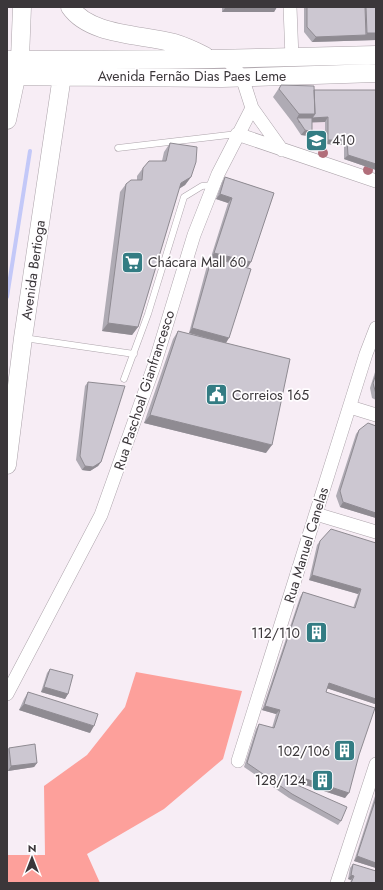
<svg xmlns="http://www.w3.org/2000/svg" width="383" height="890" font-family="Jost,sans-serif">
<rect width="100%" height="100%" fill="#f7edf5"/>
<path fill="#eedeeb" d="M309,122H325V150L308,146Z"/>
<path fill="#fda09b" d="M136,672L242,691L223,759L164,809L87,854L100,883H7V855H45L44,786L87,755L125,707Z"/>
<g fill="none" stroke-linecap="round" stroke-linejoin="round">
<path stroke="#c3c8f8" stroke-width="4" d="M7,297L30,151"/>
<defs>
<path id="lane" d="M118,148L237,134
M24,338L134,354
M124,379L148,314L184,197L202,186L214,185"/>
<path id="street" d="M290,7L292,58
M226,58L242,77L252,108L282,150
M237,134L376,181
M350,407L376,415
M316,514L376,532
M7,694L101,515L154,366L194,235L218,174L252,108
M238,761L366,354L376,328
M337,883L376,764"/>
<path id="secondary" d="M70,7C90,36 142,34 174,43C184,46 195,51 205,56
M7,60L213,59L376,55
M7,76L222,78L376,73
M7,120L20,59L22,7
M7,465L23,338L62,76"/>
</defs>
<use href="#lane" stroke="#ada4ab" stroke-width="7"/>
<use href="#street" stroke="#ada4ab" stroke-width="14"/>
<use href="#secondary" stroke="#ada4ab" stroke-width="19"/>
<use href="#lane" stroke="#fff" stroke-width="6"/>
<use href="#street" stroke="#fff" stroke-width="13"/>
<use href="#secondary" stroke="#fff" stroke-width="18"/>
</g>
<g fill="#b16e7a">
<circle cx="323" cy="153" r="5"/>
<circle cx="368" cy="170" r="5"/>
</g>
<path fill="#afabb4" d="M222,7H277L274,12H222Z
M304,7H376V40L312,42L304,32Z
M281,85L314,90H376V170L344,159V145L325,144V122H312L309,136L301,135L293,123L273,97Z
M170,143L191,177L185,185L179,189L138,327L132,335L102,331L120,192L126,184L137,180V176L143,168L162,161L164,152Z
M225,177L274,193L248,267L221,260L226,343L266,453L144,423L173,339L178,331L206,338L189,333L208,262L211,257L228,203L216,199L222,182Z
M376,369V400L372,398L370,388Z
M88,382L101,462L98,466L90,471L82,470L76,460L85,386Z
M359,430L376,518L340,507L336,496L356,434Z
M320,541L376,543V703L375,704L327,688L326,692L359,755L345,798L296,782L295,784L341,821L338,825L289,798L244,767L256,729L259,724L272,728L276,714L262,710L300,597L303,592L353,608L358,594L309,580L317,545Z
M50,669L68,694L65,699L41,692L47,673Z
M28,692L90,733L19,710L24,699Z
M9,748L37,763L34,767L8,771L7,751Z
M376,793V868L354,861Z
M353,864L376,883H350L351,880L348,879L350,868Z"/>
<path fill="#8f8b92" d="M277,7L274,12H222L225,8Z
M367,33H376V40L312,42L316,37L366,35Z
M299,114H315L328,117L325,122L299,123L297,118Z
M305,130L312,132L309,136L301,135Z
M328,140H347L344,145L325,144Z
M348,155L376,164V170L344,159Z
M191,177L185,185L175,191L181,183Z
M220,194L232,198L228,203L216,199Z
M214,253L251,262L248,267L211,257Z
M108,323L138,327L132,335L102,331Z
M192,328L229,338L226,343L189,333Z
M150,415L272,445L266,453L144,423Z
M101,462L98,466L90,471L82,470L85,466Z
M343,502L376,513V518L340,507Z
M312,575L361,589L358,594L309,580Z
M329,683L376,699V703L375,704L326,688Z
M44,687L68,694L65,699L41,692Z
M24,704L94,726L90,733L19,710Z
M265,706L280,710L276,714L262,710Z
M37,763L34,767L8,771L11,766Z
M297,776L349,793L345,798L294,781Z
M357,856L376,863V868L354,861Z
M351,875L354,876L351,880L348,879Z"/>
<path fill="#ccc7d1" stroke="#8f8b92" d="M225,7H269L225,8Z
M307,7H365L366,35L316,37L307,27Z
M366,7H376V33H367Z
M281,85L314,86L315,114H299L279,89Z
M314,90H376V164L348,155L347,140H328V117L312,118L315,114Z
M297,118H312V132L305,130Z
M170,143L197,147L196,162L191,177L181,183L138,327L108,323L126,184L131,180H142L143,168L149,161H166Z
M225,177L274,193L251,262L214,253L232,198L220,194Z
M212,257L251,269L229,338L192,328Z
M178,331L290,359L272,445L150,415Z
M376,374V394L373,383Z
M88,382L125,386L101,462L93,467L85,466L80,456Z
M368,423L376,426V513L343,502L340,491L359,430Z
M331,529L376,543V699L329,683L326,692L375,708L359,755L349,793L297,776L295,784L347,807L341,821L292,794L247,763L259,724L274,728L280,710L265,706L303,592L355,608L361,589L312,575L320,541Z
M50,669L73,675L68,694L44,687Z
M28,692L98,714L94,726L24,704Z
M35,744L37,763L11,766L9,748Z
M376,798V863L357,856Z
M353,864L376,871V883H351L354,876L351,875Z"/>
<defs>
<symbol id="university-square" viewBox="-11 -11 22 22"><rect x="-9" y="-9" width="18" height="18" rx="4" fill="#337c83" stroke="#fffdff"/><path d="M0-5L7-2L0 1L-7-2ZM-4 1L0 2.5L4 1V4Q0 6-4 4Z" fill="#fff"/></symbol>
<symbol id="supermarket-square" viewBox="-11 -11 22 22"><rect x="-9" y="-9" width="18" height="18" rx="4" fill="#337c83" stroke="#fffdff"/><path d="M-6-5.5h2.5l.6 2H6L4.5 2H-2.5L-4.4-4H-6ZM-1.5 3.2a1.3 1.3 0 1 0 .1 0ZM3 3.2a1.3 1.3 0 1 0 .1 0Z" fill="#fff"/></symbol>
<symbol id="civic-square" viewBox="-11 -11 22 22"><rect x="-9" y="-9" width="18" height="18" rx="4" fill="#337c83" stroke="#fffdff"/><path d="M-.6-6.5H3V-4.5H.6V-3L4-1V1h2V6H-6V1h2V-1L-.6-3ZM-1.2 2.5V6h2.4V2.5Z" fill="#fff"/></symbol>
<symbol id="building-square" viewBox="-11 -11 22 22"><rect x="-9" y="-9" width="18" height="18" rx="4" fill="#337c83" stroke="#fffdff"/><path d="M-4-6H4V6H1V3H-1V6H-4ZM-2.5-4.3h1.7v1.8h-1.7ZM.8-4.3h1.7v1.8H.8ZM-2.5-1h1.7V.8h-1.7ZM.8-1h1.7V.8H.8Z" fill="#fff"/></symbol>
</defs>
<g fill-rule="evenodd">
<use href="#university-square" x="304" y="128" width="25" height="25"/>
<use href="#supermarket-square" x="120" y="250" width="25" height="25"/>
<use href="#civic-square" x="204" y="382" width="25" height="25"/>
<use href="#building-square" x="304" y="620" width="25" height="25"/>
<use href="#building-square" x="332" y="738" width="25" height="25"/>
<use href="#building-square" x="310" y="768" width="25" height="25"/>
</g>
<g text-anchor="middle" dominant-baseline="central" stroke-width="3.5" stroke-linejoin="round" paint-order="stroke">
<g font-size="14" fill="#3b373a" stroke="#fffdff">
<text x="192" y="76">Avenida Fernão Dias Paes Leme</text>
<text transform="translate(33 270) rotate(-82)">Avenida Bertioga</text>
<text transform="translate(144 390) rotate(-72)">Rua Paschoal Gianfrancesco</text>
<text transform="translate(306 545) rotate(-73)">Rua Manuel Canelas</text>
</g>
<g font-size="14" fill="#3b373a" stroke="#fffdff" text-anchor="start">
<text x="332" y="140">410</text>
<text x="148" y="262">Chácara Mall 60</text>
<text x="232" y="395">Correios 165</text>
<text x="300" y="633" text-anchor="end">112/110</text>
<text x="330" y="751" text-anchor="end">102/106</text>
<text x="306" y="780" text-anchor="end">128/124</text>
</g>
</g>
<rect width="383" height="890" fill="none" stroke="#3b373a" stroke-width="16"/>
<g transform="translate(32 858)" stroke="#fffdff" stroke-width="3" paint-order="stroke">
<path d="M0-3L7 15L0 10L-7 15Z" fill="#3b373a"/>
<text y="-6" font-size="11" font-weight="bold" text-anchor="middle" fill="#3b373a">N</text>
</g>
</svg>
